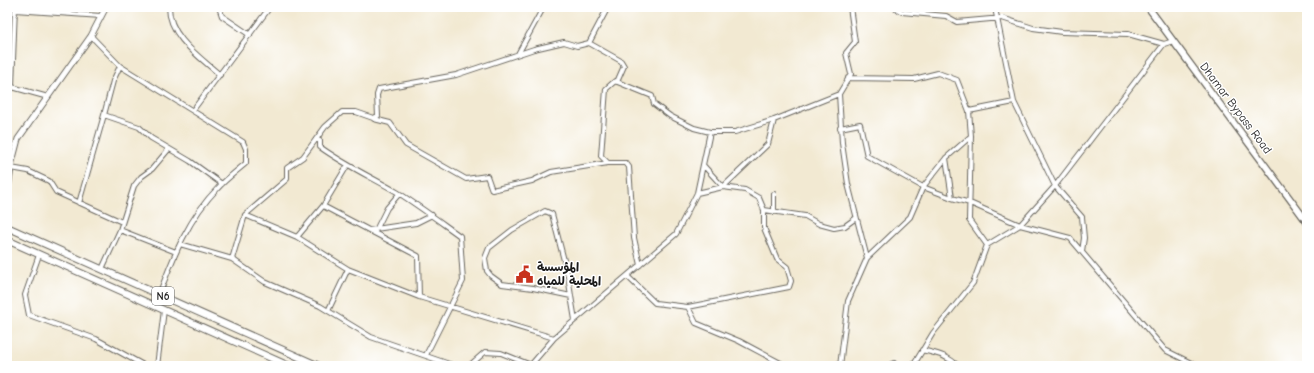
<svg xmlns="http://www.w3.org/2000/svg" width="1314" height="373" font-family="'Comic Neue','Playpen Sans Arabic',sans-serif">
<rect width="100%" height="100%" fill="#fff"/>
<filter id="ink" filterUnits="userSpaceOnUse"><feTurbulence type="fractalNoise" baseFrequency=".025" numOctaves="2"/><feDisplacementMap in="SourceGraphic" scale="8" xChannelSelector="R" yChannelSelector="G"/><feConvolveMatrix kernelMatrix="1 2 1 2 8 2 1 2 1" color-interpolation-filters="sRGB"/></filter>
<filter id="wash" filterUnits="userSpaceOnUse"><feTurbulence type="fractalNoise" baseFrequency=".012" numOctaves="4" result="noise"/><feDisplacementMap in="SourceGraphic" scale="16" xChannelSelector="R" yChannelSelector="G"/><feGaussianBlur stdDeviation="0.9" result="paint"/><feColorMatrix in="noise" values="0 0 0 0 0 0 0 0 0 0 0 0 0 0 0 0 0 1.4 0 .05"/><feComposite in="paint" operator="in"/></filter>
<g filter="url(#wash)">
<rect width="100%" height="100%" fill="#f2e9d2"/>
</g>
<g filter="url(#ink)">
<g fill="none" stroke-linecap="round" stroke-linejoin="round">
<defs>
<path id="minor" d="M169,7C169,37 200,57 220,75
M219,7L222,16L250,35
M608,7L589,43L621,61L624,66L617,82
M894,7L902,12L946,16L957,22L1002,18L1033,28L1062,32L1128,34L1164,44L1173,41
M996,7V13L1014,102L1055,186L1164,44
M15,10L101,16
M91,36L120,66L243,142L246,149V163C237,171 226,179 218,188C189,217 173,257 159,295
M518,54L542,10L541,7
M120,66L113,81L104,115L139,127L151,138L190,161L222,184
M848,78L914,79L938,73L957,80L969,111L1014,102
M7,87H12L15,7
M12,87L48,97
M839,94L842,143L848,184L867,258L848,301L840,366
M193,110L270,7
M969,111L971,136L969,220L987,245
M374,119L390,123L406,145L466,179L487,176L492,190L532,181L551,172L608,163
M840,128L860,124L867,156L923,187L952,198L970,203L1020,225L1055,186L1082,217L1084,238L1082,251
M316,139L320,141V147C345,165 371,177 397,192C419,206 439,221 460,236L463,281L426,355
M946,158L952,198
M703,165L723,187L768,144L774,120
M11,168L28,171L49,181L56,192L122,222
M774,194V212
M79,203L104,115
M323,206L418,256L419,297
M764,210L805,216L819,224L834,228L845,226L856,218
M245,215L287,179V168L303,157L325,127L342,112H356L373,118L378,116L377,95L379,89L456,75L534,49L564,42L577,46L589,43
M120,230L176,252
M369,230L416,223L432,215
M376,230L387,208L399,194
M297,237L323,206L347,166
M180,244L232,259L265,282L320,306L371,337L455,366
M39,255L25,295L29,315L96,339L145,366
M867,258L910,217L923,187L946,158L971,136
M232,259L245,215L297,237L348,269L419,297L554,338
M640,265L634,238L629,167L626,163H608L601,156L606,89L615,81L652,96L654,104L670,116L694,128L710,132H735L774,120L839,94L851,74L846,53L855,42L850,7
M102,269L120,230L134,186L141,177L152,169L168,150
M627,276L655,303L688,307L789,287L791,281L787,267L777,259L764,228V210L759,198L745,190L723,187L697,193
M571,296L568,276L552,214L545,211L512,230L489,248L485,258L487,271L491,276L502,284L533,288L571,296L575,320
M688,307L696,323L739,341L786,366
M328,311L348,269
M922,350C937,354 947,355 958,366
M157,366L164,310
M469,366L485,352L501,353L531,365
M530,366L554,338L676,234L697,193L710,132
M887,366L894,363L896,366
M913,366L933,333L973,283L987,245L1020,225L1070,238L1165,350L1197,366"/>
<path id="tertiary" d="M7,194L12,162L18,139L91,36L106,7"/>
<path id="secondary" d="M1148,7L1307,222"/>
<path id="primary" d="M7,227L319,366
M7,240L289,366"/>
</defs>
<use href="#minor" stroke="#67645c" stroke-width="6"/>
<use href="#tertiary" stroke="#67645c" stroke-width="7"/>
<use href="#secondary" stroke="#67645c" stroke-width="8"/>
<use href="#primary" stroke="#67645c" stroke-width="8"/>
<use href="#minor" stroke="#fff" stroke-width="4"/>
<use href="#tertiary" stroke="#fff" stroke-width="5"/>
<use href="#secondary" stroke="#fff" stroke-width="5.5"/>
<use href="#primary" stroke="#fff" stroke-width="6"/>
</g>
</g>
<defs>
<symbol id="civic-bare" viewBox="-9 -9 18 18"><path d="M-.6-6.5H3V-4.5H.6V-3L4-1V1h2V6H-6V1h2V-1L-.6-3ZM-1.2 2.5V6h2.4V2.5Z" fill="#c8321e" stroke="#fff" stroke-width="2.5" paint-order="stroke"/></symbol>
</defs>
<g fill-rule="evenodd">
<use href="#civic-bare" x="512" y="262" width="25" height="25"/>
</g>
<g text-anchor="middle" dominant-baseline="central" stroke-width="3" stroke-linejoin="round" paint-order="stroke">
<rect fill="#fff" stroke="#606060" stroke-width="1" x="152" y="287" width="22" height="18" rx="3"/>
<g font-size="11" font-weight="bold" fill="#1c1c1c">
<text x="163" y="296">N6</text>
</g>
<g font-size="12" fill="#1c1c1c" stroke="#fff">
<text transform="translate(1236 108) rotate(53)">Dhamar Bypass Road</text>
</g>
<g font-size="12" font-weight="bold" fill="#1c1c1c" stroke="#fff" text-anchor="start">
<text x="537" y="267">المؤسسة<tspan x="537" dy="14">المحلية للمياه</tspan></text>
</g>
</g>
<rect width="1314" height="373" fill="none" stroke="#fff" stroke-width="24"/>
</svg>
